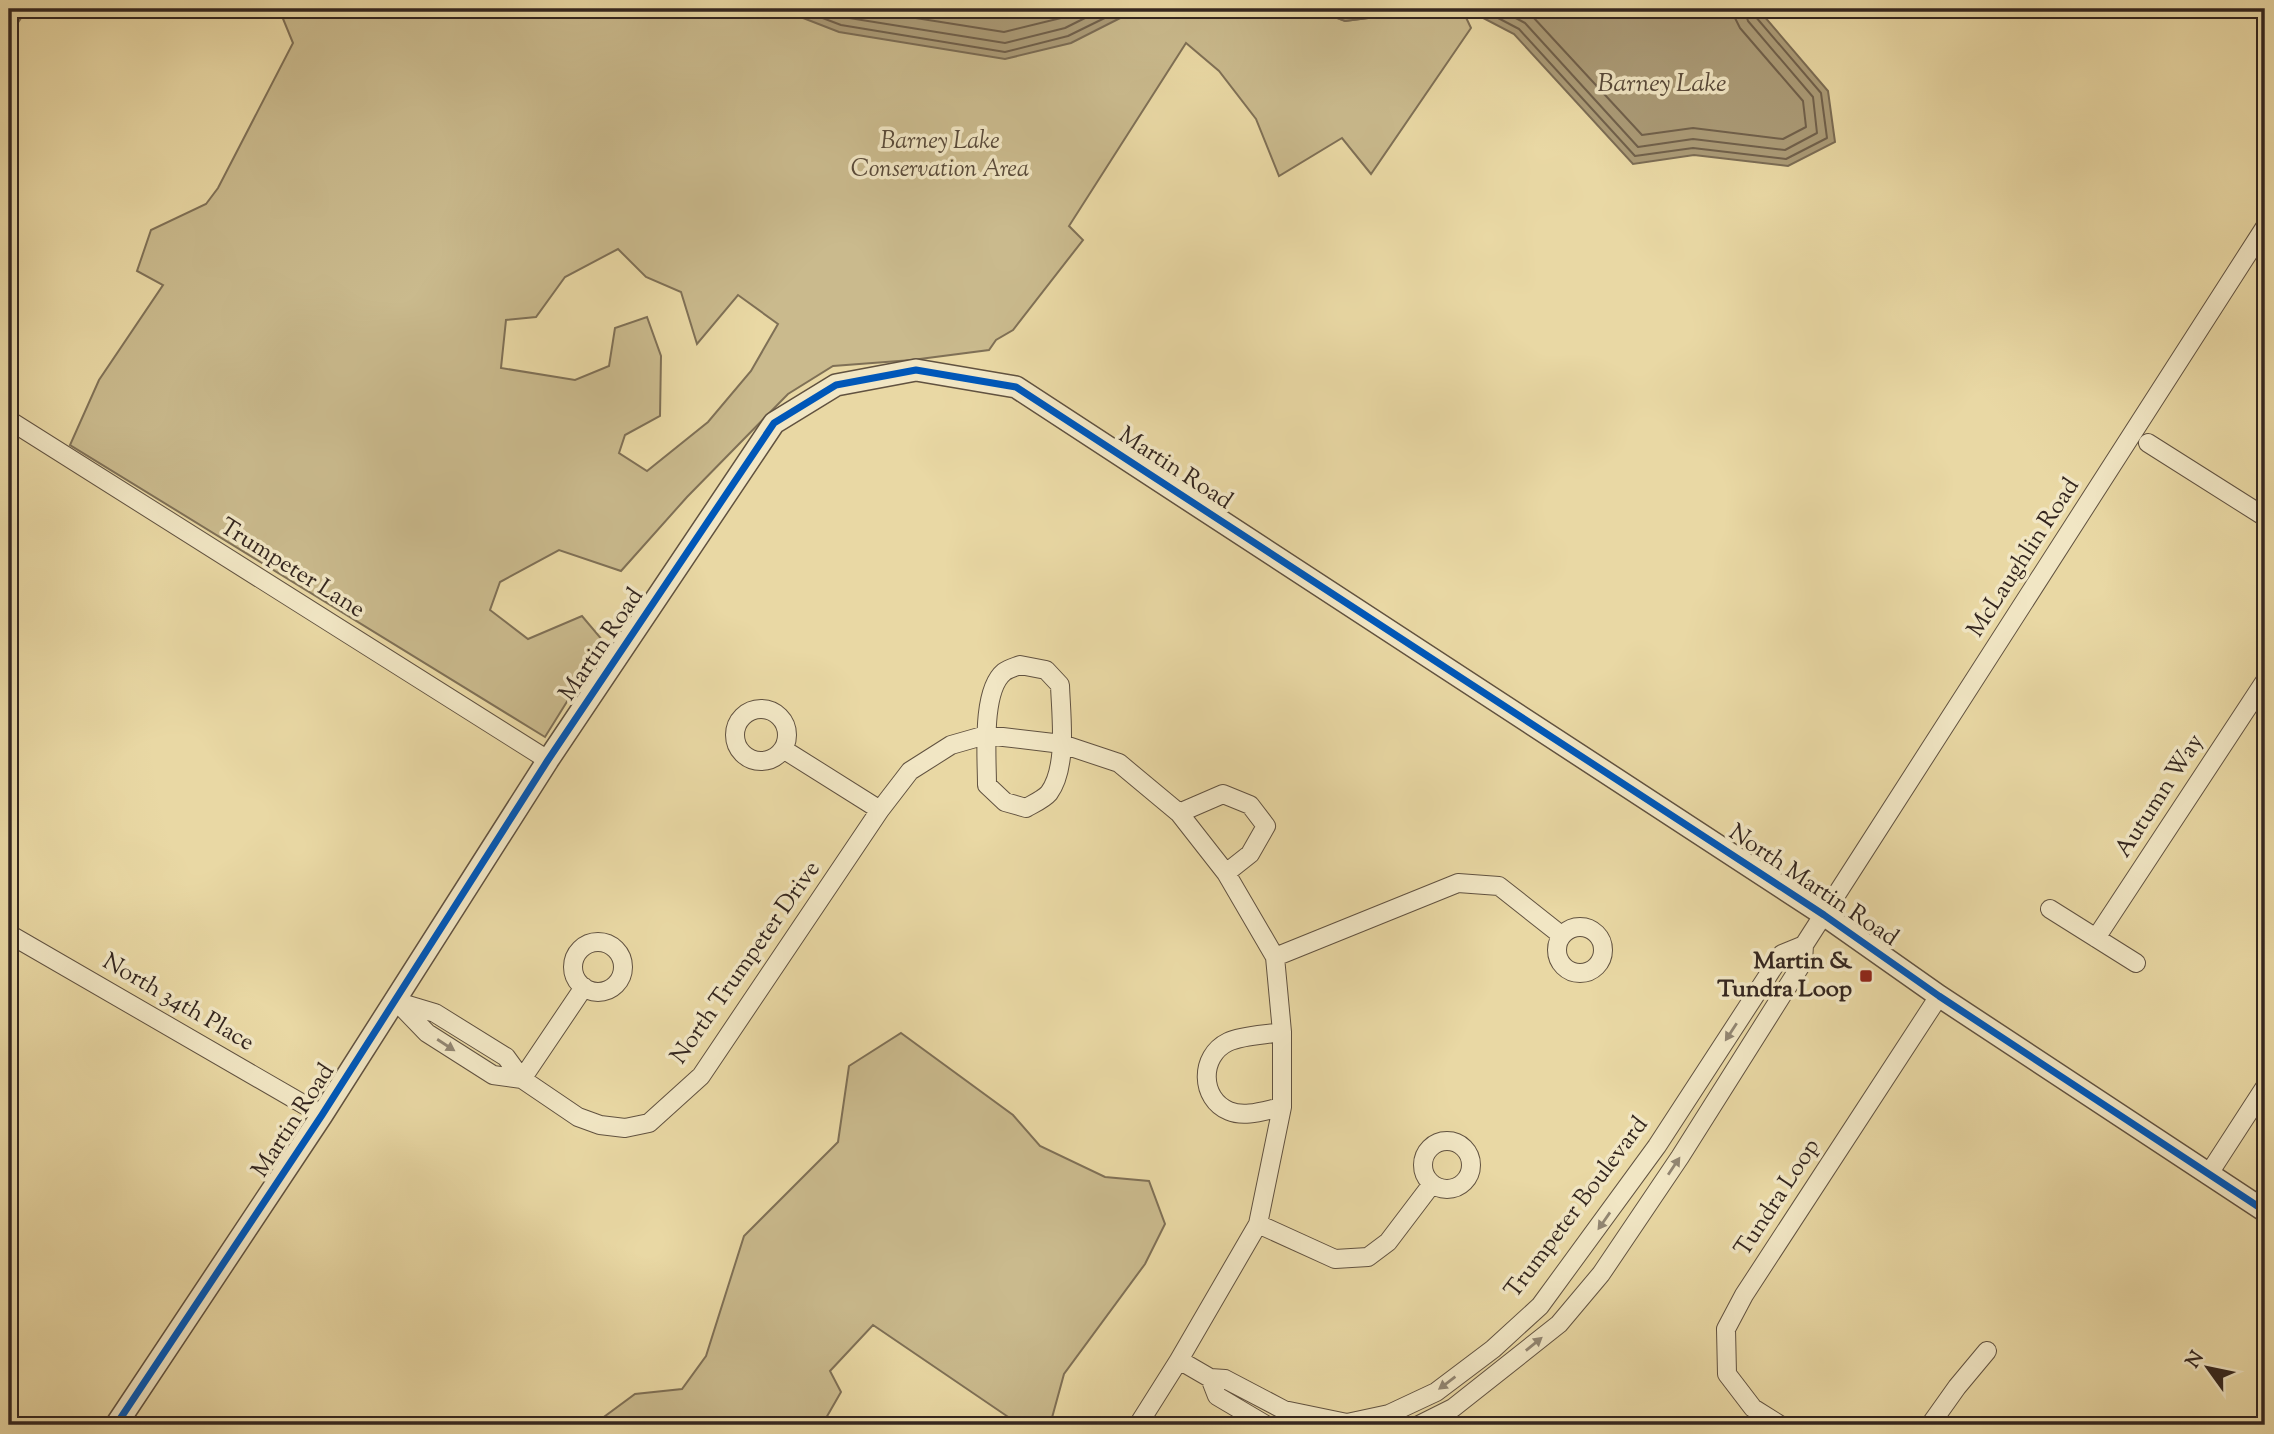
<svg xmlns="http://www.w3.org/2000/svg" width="2274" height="1434" font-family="'Sorts Mill Goudy',serif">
<rect width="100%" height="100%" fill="#e9d8a4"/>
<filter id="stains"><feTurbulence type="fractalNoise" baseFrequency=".00286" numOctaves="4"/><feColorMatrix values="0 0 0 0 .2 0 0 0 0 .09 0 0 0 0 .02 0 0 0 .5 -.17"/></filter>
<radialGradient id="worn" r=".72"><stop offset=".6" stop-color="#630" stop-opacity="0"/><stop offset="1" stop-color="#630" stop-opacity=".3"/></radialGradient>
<path fill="#caba8d" stroke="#7f7056" stroke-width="2" fill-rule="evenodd" d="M9,9H27L9,36Z
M279,9H1314L1345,21L1438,9H1462L1471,28L1371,174L1342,138L1279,176L1256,119L1219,71L1186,43L1069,226L1083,240L1013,330L996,340L989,350L912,360L833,366L788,394L687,497L621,571L559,550L500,582L490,610L528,639L582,616L604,642L545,737L70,445L99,380L163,285L137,271L151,230L206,204L218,188L293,43ZM618,249L646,277L681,292L697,344L738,295L778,324L751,371L708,422L647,471L619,453L625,435L660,416L661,356L647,317L615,328L609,366L575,380L501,368L506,320L536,317L565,277Z
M901,1033L1013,1115L1040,1146L1105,1177L1149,1181L1165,1224L1145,1264L1064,1374L1050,1425H1020L873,1325L830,1371L841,1392L822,1425H593L635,1394L682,1389L706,1356L744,1236L838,1142L849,1066Z"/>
<path fill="#ab9b77" stroke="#7b6c54" stroke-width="2" d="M780,9H1138L1071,43L1005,59L839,32Z
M1314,9H1438L1345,21Z
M1466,9H1758L1828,91L1835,142L1788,166L1694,155L1633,164L1514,34Z"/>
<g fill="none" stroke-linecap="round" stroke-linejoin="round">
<path stroke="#70604b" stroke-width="2" d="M799,9L841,25L1005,52L1068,36L1123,9
M823,9L843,17L1005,43L1065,28L1103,9
M859,9L1004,32L1061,18L1080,9
M1481,9L1519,29L1635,156L1693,148L1786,159L1827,138L1821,93L1755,16L1753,9
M1499,9L1525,23L1638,147L1693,139L1785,150L1817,133L1813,97L1748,21L1744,9
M1521,9L1533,17L1642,135L1693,128L1783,139L1806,127L1803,101L1740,28L1735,18L1734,9"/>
<defs>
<path id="minor" d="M9,420L548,760
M2148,443L2265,517
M1020,665L1046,670L1060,685C1061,716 1068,767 1049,793C1044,799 1033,804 1026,808L1005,802L987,785C987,757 981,691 1004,672C1008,669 1015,667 1020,665Z
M735 735a26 26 0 1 1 52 0a26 26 0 1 1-52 0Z
M783,749L880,810
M1179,813L1223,794L1250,805L1266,826L1250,854L1226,873
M2050,909L2136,963
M1557 950a23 23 0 1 1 46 0a23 23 0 1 1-46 0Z
M9,934L322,1115
M2096,938L2265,681
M573 967a25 25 0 1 1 50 0a25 25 0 1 1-50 0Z
M1275,957L1458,883L1499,886L1561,935
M395,1001L435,1013L506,1057L522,1079L578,1117L600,1125L625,1128L649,1123L701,1076L880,810L910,771L951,745L986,735L1062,744L1119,763L1179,813L1226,873L1275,957L1282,1032V1107L1258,1224L1179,1360L1138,1425
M398,1003L427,1033L493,1075L522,1079
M1282,1032C1265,1035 1243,1035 1228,1042C1199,1056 1200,1099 1229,1111C1245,1118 1266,1110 1282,1107
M522,1079L584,987
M1423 1165a24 24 0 1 1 48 0a24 24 0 1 1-48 0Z
M2208,1175L2265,1087
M1258,1224L1335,1259L1368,1257L1388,1242L1432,1184
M1179,1360L1210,1378L1225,1379L1284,1410L1347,1423L1389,1414L1436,1392L1493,1349L1540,1306L1657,1146L1782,954L1804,945
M1210,1378L1217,1396L1266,1425
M1419,1425L1453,1408L1559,1324L1601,1274L1680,1157L1803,962L1804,945L2265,227
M1780,1425L1753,1408L1727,1374L1726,1329L1744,1295L1939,996
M1930,1425L1957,1387L1987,1351"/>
<path id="tertiary" d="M116,1425L322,1115L548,760L774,423L836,385L916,370L1016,387L1824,915L1939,996L2265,1211"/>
</defs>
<use href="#minor" stroke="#615240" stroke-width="20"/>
<use href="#tertiary" stroke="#615240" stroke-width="24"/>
<use href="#minor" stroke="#f1e6c4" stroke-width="18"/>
<use href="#tertiary" stroke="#f1e6c4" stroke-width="21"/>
<defs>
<path id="cycleway" d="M116,1425L322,1115L548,760L774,423L836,385L916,370L1016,387L1824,915L1939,996L2265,1211"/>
</defs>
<use href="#cycleway" stroke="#f1e6c4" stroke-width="11"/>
<use href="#cycleway" stroke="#0057b8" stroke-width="7"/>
</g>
<defs><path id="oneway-solid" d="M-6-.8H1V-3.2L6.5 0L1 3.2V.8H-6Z" transform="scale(1.75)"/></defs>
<g fill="#928672">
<use href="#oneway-solid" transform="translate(1731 1032) rotate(123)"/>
<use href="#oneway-solid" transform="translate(446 1045) rotate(33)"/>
<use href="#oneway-solid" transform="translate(1674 1166) rotate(-56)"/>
<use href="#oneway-solid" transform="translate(1604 1221) rotate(125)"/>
<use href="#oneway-solid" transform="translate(1534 1344) rotate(-39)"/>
<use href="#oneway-solid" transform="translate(1447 1383) rotate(143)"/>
</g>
<rect fill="#8f2418" stroke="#f1e6c4" stroke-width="2.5" x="1859" y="969" width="14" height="14" rx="3.5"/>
<g text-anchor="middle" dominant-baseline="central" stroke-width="7" stroke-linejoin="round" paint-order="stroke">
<g font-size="24" font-style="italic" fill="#5a4b3a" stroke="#f1e6c4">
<text x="940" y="142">Barney Lake<tspan x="940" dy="28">Conservation Area</tspan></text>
</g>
<g font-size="24" fill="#34261f" stroke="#f1e6c4">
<text transform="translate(1175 469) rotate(33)">Martin Road</text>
<text transform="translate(2024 558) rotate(-57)">McLaughlin Road</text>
<text transform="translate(292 569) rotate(32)">Trumpeter Lane</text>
<text transform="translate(602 645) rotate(-56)">Martin Road</text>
<text transform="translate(2160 796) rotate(-57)">Autumn Way</text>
<text transform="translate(1813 886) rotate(34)">North Martin Road</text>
<text transform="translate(746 963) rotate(-55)">North Trumpeter Drive</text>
<text transform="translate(178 1003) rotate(30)">North 34th Place</text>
<text transform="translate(294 1121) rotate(-57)">Martin Road</text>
<text transform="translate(1778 1198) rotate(-57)">Tundra Loop</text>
<text transform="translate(1577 1208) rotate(-53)">Trumpeter Boulevard</text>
</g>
<g font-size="24" font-weight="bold" fill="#34261f" stroke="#f1e6c4" text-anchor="end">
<text x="1852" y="962">Martin &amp;<tspan x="1852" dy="28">Tundra Loop</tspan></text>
</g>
<g font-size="26" font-style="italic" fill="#584939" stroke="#f1e6c4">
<text x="1662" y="84">Barney Lake</text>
</g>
</g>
<rect width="2274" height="1434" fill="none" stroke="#e9d8a4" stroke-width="35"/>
<rect x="10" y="10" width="2253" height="1413" fill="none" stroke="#34261f" stroke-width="3.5"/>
<rect x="18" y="18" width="2239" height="1399" fill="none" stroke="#34261f" stroke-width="2"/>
<g transform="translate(2208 1368) rotate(303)" stroke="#f1e6c4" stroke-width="5" paint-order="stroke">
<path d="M0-5L12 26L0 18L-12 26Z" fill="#34261f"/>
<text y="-10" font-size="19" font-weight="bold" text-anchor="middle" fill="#34261f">N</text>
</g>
<rect width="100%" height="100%" filter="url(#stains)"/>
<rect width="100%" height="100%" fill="url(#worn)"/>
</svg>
